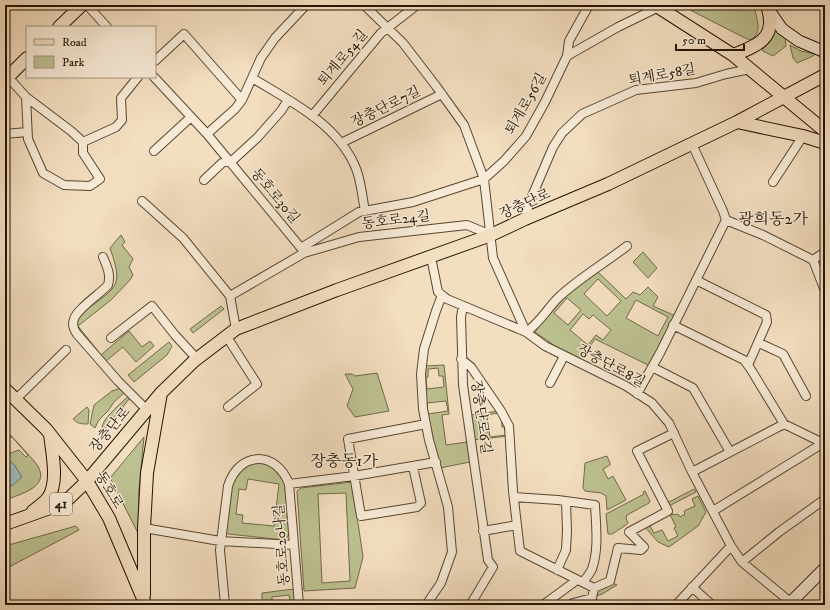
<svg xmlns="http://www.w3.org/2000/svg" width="830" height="610" font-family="'IM FELL DW Pica','Noto Serif KR',serif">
<rect width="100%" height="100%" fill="#f3dec0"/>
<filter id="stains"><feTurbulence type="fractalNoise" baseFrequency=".005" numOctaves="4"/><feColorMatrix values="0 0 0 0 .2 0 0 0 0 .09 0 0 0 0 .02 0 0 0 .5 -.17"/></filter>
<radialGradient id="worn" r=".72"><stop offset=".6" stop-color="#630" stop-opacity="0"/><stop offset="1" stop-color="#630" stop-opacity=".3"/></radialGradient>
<path fill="#bdc191" stroke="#706a48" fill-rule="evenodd" d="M692,5H754C756,18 764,33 750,40L743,37L692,11L690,9V6Z
M775,26L785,38L786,46L773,56L763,51L762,50C770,42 775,38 775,26Z
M790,45L801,51L815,54L813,56L797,63L793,58Z
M121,235L125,242L122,245L133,259L129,267L133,275L130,280L111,300L78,326L98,351L96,353L77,332C77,328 76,323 78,320C85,306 112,296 116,282C119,272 113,258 110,248Z
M643,252L657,268L648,278L633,262Z
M598,272L626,299L633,292L640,295L648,287L658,297L653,306L678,317L652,367L595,339L581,359L555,346L535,332C551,311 572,283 598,272ZM598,279L621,301L607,316L584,294ZM567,298L581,310L568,325L554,313ZM636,300L668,317L658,336L626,318ZM583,314L589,319L593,315L611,330L603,340L596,335L588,345L570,330Z
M221,306L224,309L193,333L190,329Z
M129,331L142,347L150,341L154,346L136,362L123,347L106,361L101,355Z
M169,342L172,346L167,355L134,382L128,375Z
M444,365L449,414L442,415L446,445L467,442L470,462L440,468C428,437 423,399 425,366ZM438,368L439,376H443L444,387L427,389L426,378L428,377V369ZM446,401L448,411L428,414L427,403Z
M377,373L389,411L355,417L347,406L353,389L345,374H352L355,376Z
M121,388L125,392L114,402L108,411L99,420L95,428L90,424L94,405L112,391Z
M129,396L130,398L103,431L102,430C102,429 102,425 103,424C104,418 124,400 129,396Z
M87,407L89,410L88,424C81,424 78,424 73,419Z
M499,411L507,425L508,436L473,440L470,415ZM498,413L499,416L501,417L502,427H504L506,435L490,437L487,415Z
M5,430L7,431L35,462C54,486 21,494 5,500V455L19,450L26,457L28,455L12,437L5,439Z
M144,437L139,489L138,533L110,478Z
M607,456L610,463V465L603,469L608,479L613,476L626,500L607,510L606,496L601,493L585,491L583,488L585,463Z
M262,459L286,475L290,533L285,540L228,534L222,528L228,486L237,468ZM248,479L279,484L274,526L242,523L243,515L236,514L239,489L246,490Z
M352,482L363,557L355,588L304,591L297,491L301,488ZM346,493L350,581L322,583L318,494Z
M694,489L696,492L669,506L673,515L678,514L680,517L685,514L684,511L695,506L692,499L698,496L706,512L698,526L669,547L658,542L645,527L649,524L654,533L662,530L668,541L678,536L674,528L676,527L665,504Z
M645,491L650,501L649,503L627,515L626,518L628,523L626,525L612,534H608L606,514L644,494L643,492Z
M76,526L79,530L11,566L5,571V546Z
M610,582L617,585L602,594L593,597L594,590Z
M294,589L295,605H291L289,595L272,597V605H262V593Z"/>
<path fill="#a0b9bc" stroke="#6e7771" d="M11,462L13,463L22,477L13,485L5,488V463Z"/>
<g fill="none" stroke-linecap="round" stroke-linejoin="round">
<defs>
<path id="street" d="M87,5L107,27
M364,5L403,43L436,86L464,125L484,179L493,258L526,332
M567,56L569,41L589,5
M155,61L184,34L242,100
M8,77L26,97L71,131L83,142
M154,77L207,134L301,248L304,253L359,237L467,225L491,235
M252,78C290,101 336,123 355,166C361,179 362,196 365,211
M26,97L28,139L43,173L64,185L90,186L100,179L83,153V142
M312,116L381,33L417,5
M5,134L27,132
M207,134L235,109L242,100L261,58L275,38L306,5
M83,142L116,127L122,120L121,98L138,77
M341,143L442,94
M692,144L723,211L726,220
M154,151L191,117
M204,180L222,163L233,160L257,138L281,111L288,100
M773,182L803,136
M142,201L183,238L230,296L236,329
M525,219L530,201L553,147L562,133L582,114L636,90L696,83L726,74L750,69
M726,220L763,235L813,260L825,291
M301,248L359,212L413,202L484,179L504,161L526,136L545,102L567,56L618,27L659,7L669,5
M103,257C107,267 111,274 108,285C100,294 77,309 74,319C72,324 74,330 77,334L118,381L146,409
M431,257L438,292L447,299L526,332L545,346L626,386L652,403L669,423L692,472L731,546L742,562L794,605
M813,260L825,252
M696,280L766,315L767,322L748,365
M230,296L304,253
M463,306L461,317L463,385L488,560L493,567L472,602L476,605
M673,325L744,360L750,368L784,424L823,443
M526,332C540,323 548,307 560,296C581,277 605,263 627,246
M227,337L257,384L228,407
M111,338L152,306L175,335L197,359
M759,343L783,354L806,396
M461,359L471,367L501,411L509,426L513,491L520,551L594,588L610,581L618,548L641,550L644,547L629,532L668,511L637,451L674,433
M652,367L693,388L730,452
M550,383L564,356
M637,394L660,353L726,220
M16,399L66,350
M413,467L421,503L417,507L361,516L348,439L426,424
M692,472L784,424
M289,484L354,476L436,462
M514,497L558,500L595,505C596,526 599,549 592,569C590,574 586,578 583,582
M713,511L825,442
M144,528L220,541L294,545
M483,531L517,525
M742,562L779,532L825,499
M557,570L566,550L567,531L566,501
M692,587L712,605
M225,605L220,550L228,486C239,451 276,450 289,484L299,605
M426,605L441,583L452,552L448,507L429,440L423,409L421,374L424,349L436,311L442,295
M543,605L577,580
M570,605L573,603L592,598L594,588
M676,605L731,546"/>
<path id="secondary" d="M768,9L782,29L799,41L825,52
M788,605L825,568"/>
<path id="primary" d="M655,5L733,55L825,131
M59,27L82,5
M733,55C757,46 777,38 768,9
M5,80L27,58
M737,122L803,136L825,143
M5,389L46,429L87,481L109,518L144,601
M33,511C38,507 44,503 48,498C59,482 52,453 50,434
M5,524L64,503L87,481L161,393L194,361L236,329L337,290L491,235L525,219L608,184L737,122L825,75
M144,595V528L147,473L161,393"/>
</defs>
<use href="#street" stroke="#584630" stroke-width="10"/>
<use href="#secondary" stroke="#241300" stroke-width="13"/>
<use href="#primary" stroke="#241300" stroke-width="14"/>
<use href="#street" stroke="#f7ead6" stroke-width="8"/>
<use href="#secondary" stroke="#f7ead6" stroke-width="11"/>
<use href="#primary" stroke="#f3dec0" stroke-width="12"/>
</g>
<g text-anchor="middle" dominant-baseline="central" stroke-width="3" stroke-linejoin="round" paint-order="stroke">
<rect fill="#f7ead6" stroke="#635440" stroke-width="1" x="50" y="493" width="22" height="22" rx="3"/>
<g font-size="13" font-weight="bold" fill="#241300">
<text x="61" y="504">41</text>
</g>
<g font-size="14" fill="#241300" stroke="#f7ead6">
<text transform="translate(343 58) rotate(-50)">퇴계로54길</text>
<text transform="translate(662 75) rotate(-10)">퇴계로58길</text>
<text transform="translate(526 104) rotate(-60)">퇴계로56길</text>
<text transform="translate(386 107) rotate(-26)">장충단로7길</text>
<text transform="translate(275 196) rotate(50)">동호로30길</text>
<text transform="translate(525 204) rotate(-24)">장충단로</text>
<text transform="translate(396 220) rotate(-7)">동호로24길</text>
<text transform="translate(611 366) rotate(28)">장충단로8길</text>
<text transform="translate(481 417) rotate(82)">장충단로6길</text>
<text transform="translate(110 430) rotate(-50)">장충단로</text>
<text transform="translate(109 490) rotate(59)">동호로</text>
<text transform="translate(282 545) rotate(-94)">동호로20나길</text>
</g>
<g font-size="16" fill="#241300" stroke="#f7ead6">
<text x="773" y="219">광희동2가</text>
<text x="344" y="461">장충동1가</text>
</g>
</g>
<rect width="830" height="610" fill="none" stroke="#f3dec0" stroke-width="20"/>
<rect x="6" y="6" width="818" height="598" fill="none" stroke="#241300" stroke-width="2"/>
<rect x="10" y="10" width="810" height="590" fill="none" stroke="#241300"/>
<rect x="26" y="26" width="130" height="52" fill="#f7ead6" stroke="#a39480"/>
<rect x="34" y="39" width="20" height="6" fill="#f3dec0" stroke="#a39480"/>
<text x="62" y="46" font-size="12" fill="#241300">Road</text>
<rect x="34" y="56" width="20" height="12" fill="#bdc191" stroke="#a39480"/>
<text x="62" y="66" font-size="12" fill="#241300">Park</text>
<path d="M676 44v6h68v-6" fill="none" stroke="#241300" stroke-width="2"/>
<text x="682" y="44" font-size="12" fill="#241300" stroke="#f7ead6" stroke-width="3" paint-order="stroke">50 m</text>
<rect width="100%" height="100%" filter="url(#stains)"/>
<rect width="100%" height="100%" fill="url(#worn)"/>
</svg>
